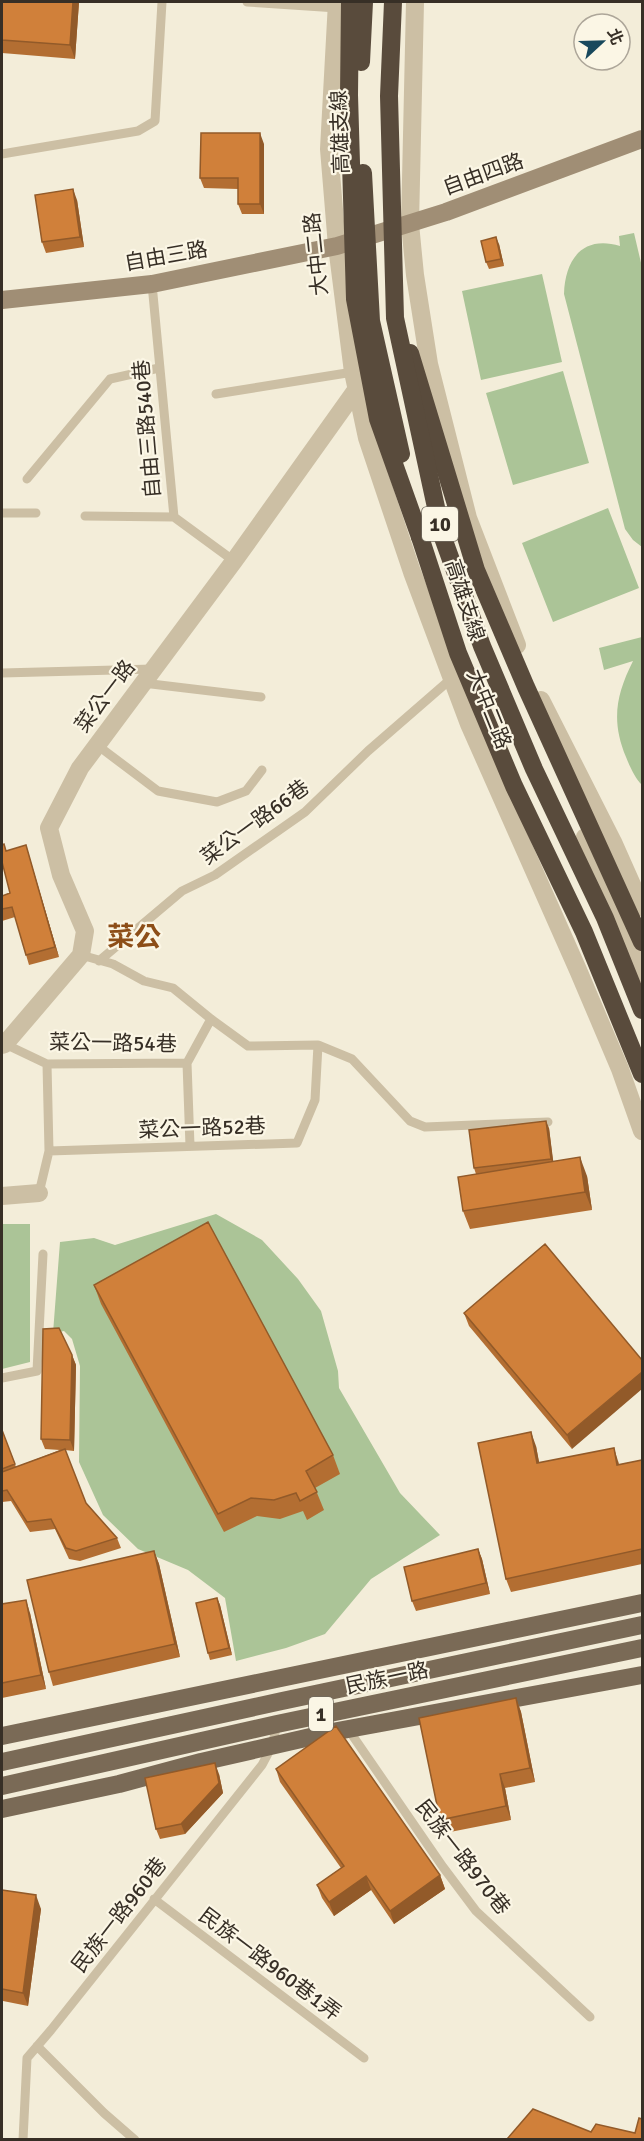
<svg xmlns="http://www.w3.org/2000/svg" width="644" height="2141" font-family="Signika,'Noto Sans TC',sans-serif">
<rect width="100%" height="100%" fill="#f3edd9"/>
<path fill="#abc497" d="M634,233L642,267V547L633,540L625,529L564,294C565,259 583,235 620,246L619,236Z
M542,274L562,362L481,380L462,291Z
M563,371L589,463L513,485L486,393Z
M608,508L639,588L553,622L522,543Z
M642,637V785C635,778 630,767 626,757C611,721 616,695 633,661L604,670L599,648Z
M216,1214L262,1240L298,1279L321,1311L338,1371L339,1388L400,1493L440,1535L371,1579L325,1634L286,1648L236,1661L225,1598L188,1570L138,1549L103,1515L79,1462L80,1366L72,1339L64,1331L53,1333L60,1242L94,1238L115,1245Z
M30,1224V1362L2,1369V1224Z"/>
<g fill="none" stroke-linecap="round" stroke-linejoin="round">
<path stroke="#ccbfa4" stroke-width="9" d="M247,2L337,8
M2,154L138,131L155,121L162,2
M216,394L353,372
M27,479L110,379L159,368
M2,513H36
M85,516L174,517L152,284
M174,517L234,561
M2,673L153,669
M143,683L261,697
M97,745L158,791L217,802L246,791L262,770
M81,955L113,964L144,981L173,988L211,1019L248,1046L318,1045L352,1059L410,1121L425,1127L548,1122
M99,961L182,891L215,875L305,812L368,751L452,678
M5,1044L47,1064L187,1063
M47,1064L49,1151
M190,1146L187,1063L211,1019
M39,1193L49,1151L297,1143L315,1100L318,1045
M2,1378L37,1371L43,1254
M348,1729L443,1867L476,1911L590,2017
M154,1899L364,2058
M37,2046L104,2113L135,2140
M23,2140L27,2058L51,2030L262,1765L272,1746L277,1724"/>
<path stroke="#ccbfa4" stroke-width="18" d="M337,2L329,149L337,246L353,372L367,438L412,572L469,724L578,970L620,1069L642,1131
M415,2L410,224L415,275L429,364L468,518L517,645
M541,700L613,842L642,907
M585,837L642,974
M2,1045L5,1044L81,955L85,931L61,875L49,828L80,768L234,561L356,390
M2,1196L39,1193"/>
<path stroke="#a08e75" stroke-width="18" d="M2,300L152,284L337,246L446,212L642,139"/>
<path stroke="#7a6a56" stroke-width="18" d="M2,1736L642,1603
M2,1762L282,1701L642,1625
M2,1786L277,1724L642,1648
M2,1809L119,1784L201,1762L332,1732L642,1675"/>
<path stroke="#594b3c" stroke-width="18" d="M410,353L476,570L526,687L642,942
M420,537L458,653L514,786L584,932L642,1074"/>
<path stroke="#594b3c" stroke-width="18" d="M350,2L349,95L355,299L378,419L420,537
M393,2L389,96L395,318L442,535L482,646L534,769L605,918L642,1010
M361,62L364,2
M363,173L371,321L401,454"/>
</g>
<path fill="#b36e32" d="M2,2H79L75,59L2,53Z
M264,144V214H242L238,204V189L204,188L200,178Z
M77,200L84,247L46,253L42,242Z
M499,244L504,266L489,269L486,262Z
M4,844L6,851L26,845L59,957L29,965L15,917L2,921V896L10,893Z
M549,1128L553,1162L587,1176L592,1210L470,1229L463,1211L476,1174L474,1168Z
M545,1244L572,1449L469,1326L464,1313Z
M94,1285L333,1455L340,1474L315,1488L324,1510L307,1520L303,1511L280,1519L257,1516L224,1532L101,1304Z
M72,1355L76,1365L74,1451L65,1450L86,1503L117,1538L121,1548L80,1561L69,1559L55,1529L30,1532L11,1501L2,1502V1430L16,1467L60,1450L45,1449L41,1439Z
M536,1446L539,1463L618,1461L619,1465L642,1460V1564L511,1592L506,1579Z
M478,1549L482,1559L490,1594L416,1611L412,1601Z
M154,1551L159,1564L180,1657L53,1686L49,1672Z
M217,1598L220,1605L232,1655L210,1660L208,1653Z
M2,1604L30,1613L46,1689L2,1698Z
M516,1698L521,1712L535,1782L505,1788L511,1820L445,1833L440,1820Z
M276,1769L440,1875L445,1889L394,1924L371,1890L334,1916L322,1898L317,1885L341,1868L280,1782Z
M219,1774L223,1793L185,1834L160,1839L156,1829Z
M2,1890L41,1909L28,2006L3,2001L2,2011Z"/>
<path fill="#925a29" d="M73,2H79L75,59L70,45Z
M260,133L264,144V214L260,204Z
M73,189L77,200L84,247L80,237Z
M496,237L499,244L504,266L501,259Z
M26,845L29,856L59,957L55,947Z
M546,1121L549,1128L554,1167L551,1159Z
M580,1157L587,1176L592,1210L585,1192Z
M72,1355L76,1365L74,1451L70,1440Z
M642,1372V1389L572,1449L567,1435Z
M531,1432L536,1446L542,1477L537,1463Z
M614,1448L618,1461L622,1479L617,1465Z
M478,1549L482,1559L490,1594L486,1583Z
M154,1551L159,1564L180,1657L175,1644Z
M217,1598L220,1605L232,1655L229,1648Z
M26,1600L30,1613L46,1689L41,1675Z
M516,1698L521,1712L535,1782L530,1768Z
M215,1763L219,1774L223,1793L185,1834L181,1824Z
M500,1774L505,1788L511,1820L506,1806Z
M440,1875L445,1889L394,1924L390,1911Z
M366,1876L371,1890L334,1916L329,1902Z
M36,1895L41,1909L28,2006L23,1993Z"/>
<path fill="#d0803a" stroke="#925a29" stroke-width="1.5" d="M2,2H73L70,45L2,40Z
M201,133H260V204H238V178H200Z
M73,189L80,237L42,242L35,195Z
M496,237L501,259L486,262L481,241Z
M4,844L6,851L26,845L55,947L26,955L12,907L2,909V896L10,893L2,862V845Z
M546,1121L551,1159L474,1168L469,1130Z
M580,1157L585,1192L463,1211L458,1177Z
M208,1222L333,1455L306,1471L317,1492L300,1501L296,1493L274,1500L251,1498L218,1514L94,1285Z
M545,1244L642,1360V1372L567,1435L464,1313Z
M59,1328L72,1355L70,1440L41,1439L43,1329Z
M2,1430L15,1464L2,1469Z
M531,1432L537,1463L614,1448L617,1465L642,1460V1549L506,1579L478,1443Z
M65,1449L86,1503L117,1538L76,1551L66,1548L51,1519L27,1522L7,1490L2,1491V1472Z
M478,1549L486,1583L412,1601L404,1567Z
M154,1551L175,1644L49,1672L27,1580Z
M217,1598L229,1648L208,1653L196,1603Z
M26,1600L41,1675L2,1683V1604Z
M516,1698L530,1768L500,1774L506,1806L440,1820L419,1718Z
M336,1726L440,1875L390,1911L366,1876L329,1902L317,1885L344,1866L276,1769Z
M215,1763L219,1783L181,1824L156,1829L145,1778Z
M2,1890L36,1895L23,1993L2,1989Z
M533,2109L591,2132L596,2124L635,2133L639,2118L642,2119V2139H507Z"/>
<g text-anchor="middle" dominant-baseline="central" stroke-width="4.5" stroke-linejoin="round" paint-order="stroke">
<g fill="#fbf6e5" stroke="#726b5f" stroke-width="1.5">
<rect x="422" y="507" width="36" height="34" rx="4.5"/>
<rect x="309" y="1697" width="24" height="34" rx="4.5"/>
</g>
<g font-size="20" font-weight="bold" fill="#372f26">
<text x="440" y="524">10</text>
<text x="321" y="1714">1</text>
</g>
<g font-size="21" fill="#372f26" stroke="#fbf6e5">
<text transform="translate(340 132) rotate(-92)">高雄支線</text>
<text transform="translate(483 174) rotate(-20)">自由四路</text>
<text transform="translate(316 254) rotate(-96)">大中二路</text>
<text transform="translate(166 256) rotate(-10)">自由三路</text>
<text transform="translate(147 429) rotate(-95)">自由三路540巷</text>
<text transform="translate(465 600) rotate(72)">高雄支線</text>
<text transform="translate(105 696) rotate(-53)">菜公一路</text>
<text transform="translate(489 709) rotate(68)">大中二路</text>
<text transform="translate(255 822) rotate(-36)">菜公一路66巷</text>
<text transform="translate(113 1043) rotate(1)">菜公一路54巷</text>
<text transform="translate(202 1128) rotate(-2)">菜公一路52巷</text>
<text transform="translate(387 1678) rotate(-12)">民族一路</text>
<text transform="translate(463 1857) rotate(52)">民族一路970巷</text>
<text transform="translate(119 1915) rotate(-52)">民族一路960巷</text>
<text transform="translate(270 1964) rotate(37)">民族一路960巷1弄</text>
</g>
<g font-size="27" font-weight="bold" fill="#8d4e18" stroke="#fbf6e5">
<text x="134" y="937">菜公</text>
</g>
</g>
<rect width="644" height="2141" fill="none" stroke="#372f26" stroke-width="6"/>
<g transform="translate(602 42) rotate(68)"><circle r="28" fill="#fbf6e5" stroke="#ada699" stroke-width="1.5"/>
<path d="M0-4.5L10 22L0 15L-10 22Z" fill="#18485c"/>
<text y="-9" font-size="16" font-weight="bold" text-anchor="middle" fill="#372f26">北</text>
</g>
</svg>
